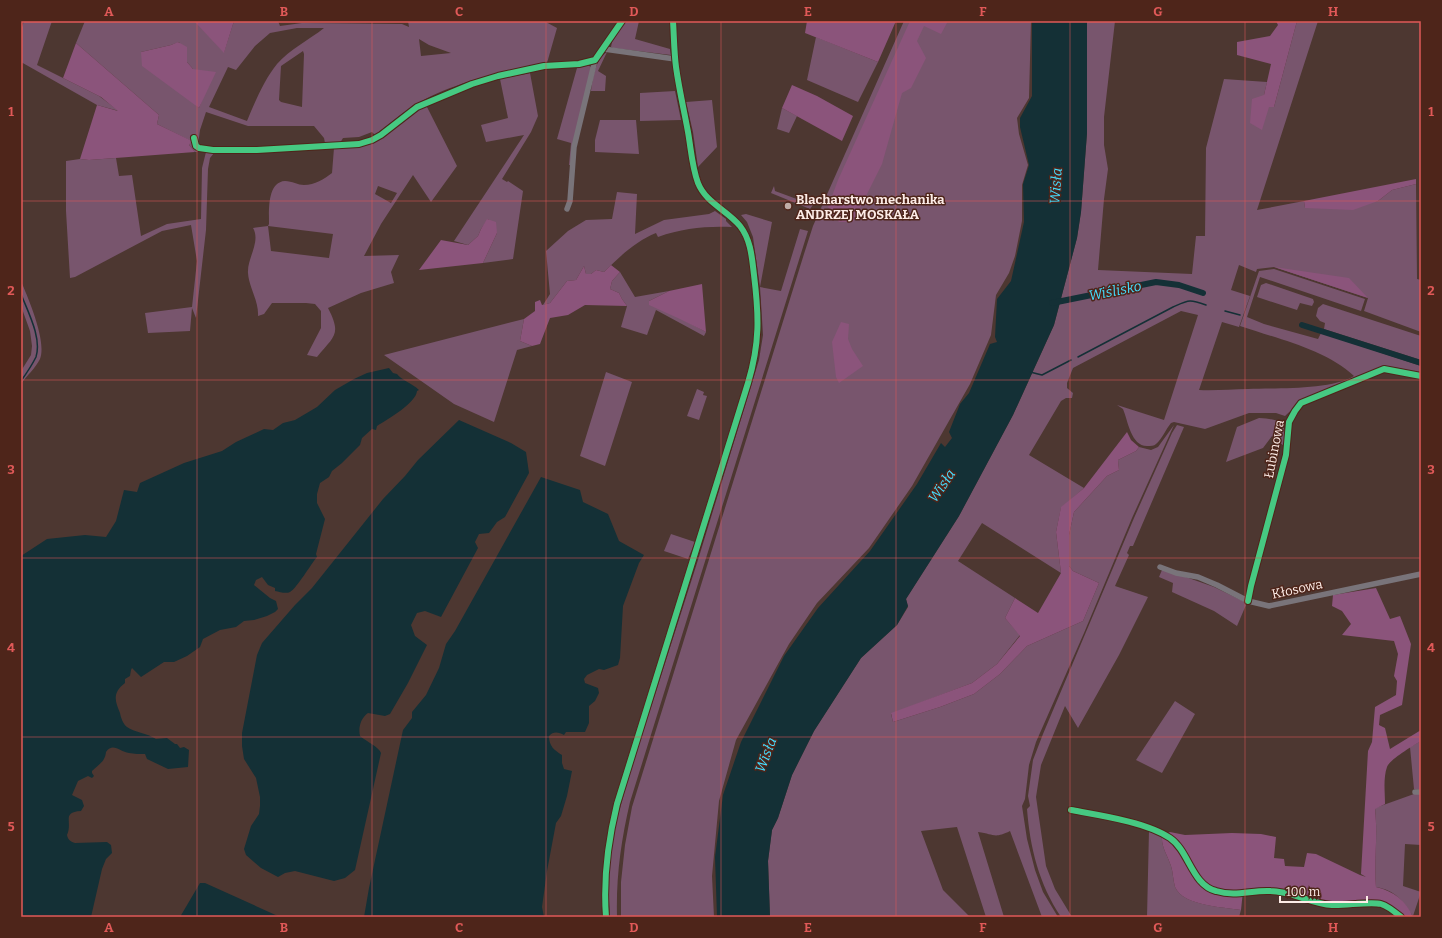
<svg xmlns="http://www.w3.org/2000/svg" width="1442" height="938" font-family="Bitter,serif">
<rect width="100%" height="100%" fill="#4d3731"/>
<path fill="#78556d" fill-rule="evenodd" d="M21,21H52L37,65L99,96L119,111L97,105L21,62Z
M85,21H195L224,52L234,21H278L280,26L302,23L402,24L409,27L408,21H544L557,28L547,63C504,71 445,84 409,109C397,117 386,127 375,135L372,132L359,137L343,138L340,143H325L324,138L314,126H248L206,112L200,130L198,145L214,153L210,158L208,169L206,230L196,318L192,308L190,331L148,333L145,313L192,307L197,261L191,225L162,231L75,277L70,278L66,211V161L80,159L89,160L116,158L119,176L132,175L141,236L167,224L201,219L202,168L206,152H195L189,145L191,141L157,124L159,115L76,43ZM297,28H324C309,40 290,49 277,64C264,80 255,102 247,121L209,107L228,67L236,70L255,46L270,33ZM419,39L429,45L451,53L421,56ZM179,42L187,62L193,69L204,95L199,108L141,52L171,45ZM303,51L304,54L302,107L281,102L279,100L281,66Z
M625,21H639L635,39L670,49L671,55L613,48L611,47L612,42Z
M904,21H1031L1029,98L1017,118L1019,134L1028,165L1022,185V221L1015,256L1009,273L996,295L991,335L970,384L912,486L869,548L817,603L789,644L736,740L719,801L712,876L714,917H621V882L625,845L632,807L804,254L813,226Z
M1087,21H1115L1104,117V145L1108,169L1104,199L1098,270L1192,274L1196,236H1205L1206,148L1224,79L1267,82L1264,95L1269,107H1274L1297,21H1318L1257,210L1304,201L1305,208H1321L1378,201L1392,190L1416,184L1417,279L1421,280V332L1364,311L1368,298L1274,267L1257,269L1256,272L1239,265L1231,290L1250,296L1239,327L1222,322L1199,390C1215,391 1232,389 1248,389C1276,388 1331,390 1354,376C1325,349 1278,339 1240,326L1259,271L1274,269L1365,299L1361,311L1260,277L1247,317L1264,324L1318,339L1321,333L1421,366V374L1399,368L1388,367L1378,368L1328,390L1303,399L1285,416L1276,413H1249L1205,429L1174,422L1171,423C1166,429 1162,439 1156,444C1154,446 1151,446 1147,446C1131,446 1128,421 1123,409L1117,405L1164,420L1198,315L1181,311L1073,368L1067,383V388L1073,393L1072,398H1066L1061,401L1029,455L1084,488L1061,508L1056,532L1061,573L982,523L958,561L1015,598L1005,618L1020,635L997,664L972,683L891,714L893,722L940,707L974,694L1000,674L1027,646L1083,621L1099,583L1073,571L1069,566V535L1074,512L1107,476L1119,470L1118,460L1136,451L1139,447L1151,450L1158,447L1174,425L1132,518L1084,633L1036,742L1029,765L1025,799L1022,806L1027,839L1035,870L1043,892L1058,917H1042L1010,831C994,839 994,834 978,832L1004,917H986L957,827L921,831L943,890L970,917H770L768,861L772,830L778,818L792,775L814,731L861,658L897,625L908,607L906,599L959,516L1013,415L1054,325L1077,238L1081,212L1087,133Z
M816,37L878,62L858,102L807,80Z
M607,52L598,71L606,76L605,91H591C593,77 595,60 607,52Z
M588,65L592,68L571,165H569L571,143L557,139L577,68Z
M530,73L538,116L531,132L502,179L507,182L508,181L523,191L513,259L483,263L497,233L488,219L481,229L478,236L468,245L454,241L524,135L486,142L481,125L508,118L500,79Z
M675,91L681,120L640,121V93Z
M712,100L717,147L698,167L693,132L686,102Z
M423,106L427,107L457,166L431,202L413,175L381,224L364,256L399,255L391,272L394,283L361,293L328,308C342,335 334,336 317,357L307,355L321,328V311L315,304L306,303H272L264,314L258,316C259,301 249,288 248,273C247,258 261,242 253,228L268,226L269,224C269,211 267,182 285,181C292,181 298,185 304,185C315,185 324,179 332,173L334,148L355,147L369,143L380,139L408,116ZM378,186L397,193L391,203L375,194ZM268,226L333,234L329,258L271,251Z
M782,108L797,116L789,133L777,129Z
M600,120H636L639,154L595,152V140Z
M774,186L775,191L813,205L810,209L771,193Z
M617,192L637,194L635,234L664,220L709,214L715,211L726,219V221L732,227C706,226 683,228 658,237L656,233C636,241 619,257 604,272L596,270L591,274H586L584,266L576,280L567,281L550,303L543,305L550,294L546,251L568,231L586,220L612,219Z
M746,214L772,222L760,287L781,291L800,229L808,231L630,802C621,841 616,876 617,917H610L609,901V868L615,826L629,776L698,560L759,360L763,335L760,287L753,237L747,222L741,215Z
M620,272L635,297L669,291L649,301L706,332L704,336L656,310L647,335L621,327L627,306L622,299L619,293L610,289L612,281Z
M21,281C28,298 47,341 40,359C35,369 27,375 21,384V371L31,355L32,346L30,331L21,306Z
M1266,283L1313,299L1314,302L1312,306L1300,303L1297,310L1257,297L1261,285Z
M1323,304L1421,336V360L1324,329L1325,323L1320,321L1316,316L1318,308Z
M524,319L520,341L532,346L517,350L494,422L454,404L384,355Z
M606,372L632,382L605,466L580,456Z
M697,389L704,392L703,395L707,396L699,420L687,416Z
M1259,418C1281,419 1288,423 1284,446L1272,436L1263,448L1226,462L1237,427Z
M1177,425L1184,427L1133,546H1130L1127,553L1129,555L1115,586L1148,597L1119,655L1078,728L1065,706L1041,765L1036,797L1046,866L1055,889L1072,917H1061C1039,884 1030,848 1027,809L1030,806L1028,796L1033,760L1043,734L1134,518L1172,433Z
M671,534L695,542L688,559L664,551Z
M1162,570H1166L1214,587L1243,601L1246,605L1237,626L1214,611L1172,592L1173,583L1159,577Z
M1175,701L1195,714L1162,773L1136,760Z
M1421,741V790L1414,789L1410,747Z
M1414,794H1421V845L1405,844L1403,886L1421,892L1413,916C1401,900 1397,891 1376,887C1374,860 1378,835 1375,808Z
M1149,830L1162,836C1161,847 1168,856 1171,866C1173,872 1173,880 1175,887C1183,906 1224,907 1241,910L1239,917H1147Z"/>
<path fill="#8b547b" d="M195,21H234L224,53L195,22Z
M807,21H896L878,62L805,33Z
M910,21H948L941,34L924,26L917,41L926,58L911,88L902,93L882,164L853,222H839L828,207L838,180Z
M1276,21H1297L1274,107H1269L1262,130L1250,123L1252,99L1264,95L1271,64L1237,55V42L1270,36L1278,25Z
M178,42L187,47V62L193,69L216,72L199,108L142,66L141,52L171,45Z
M76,43L159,115L157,124L192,141L189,145L195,152L89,160L80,159L97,105L118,111L101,97L63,78Z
M792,85L817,96L853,116L842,141L782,108Z
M1416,179V184L1392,190L1378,201L1353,210L1305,208L1304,201Z
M487,219L496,222L497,233L483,263L419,270L441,240L468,245L478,236L481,229Z
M611,265L620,272L612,281L610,289L619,293L622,299L627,306L585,305L568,315L550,318L540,344L532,346L520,341L524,319L535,311V302L540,300L542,305L550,303L567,281L576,280L584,266L586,274H591L596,270L604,272Z
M1274,267L1349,278L1368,298Z
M702,284L706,332L680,319L649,305V301L669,291Z
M841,322L849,324L848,339L852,349L863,366L839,383L836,377L832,342Z
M1127,432L1131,440L1139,447L1136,451L1118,460L1119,470L1107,476L1074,512L1069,535V566L1073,571L1099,583L1083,621L1027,646L1000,674L974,694L940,707L893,722L891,713L972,683L997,664L1020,636L1005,618L1015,598L1038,613L1061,573L1056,532L1061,507L1084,488Z
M1376,588L1390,619L1400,616L1411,644L1402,705L1380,715L1379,725L1385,728L1390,749L1421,730V741C1413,746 1390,759 1387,767C1383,778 1385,793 1385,804L1375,809C1378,835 1374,861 1376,887C1394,891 1406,901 1413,917H1404L1380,902H1325L1298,895L1243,891L1241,910C1223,907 1183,906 1175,887C1173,880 1173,872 1171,866C1168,856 1161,847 1162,836L1170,832L1185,835L1232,833L1261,834L1276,837L1274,858L1284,859L1285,866L1304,867L1307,853L1316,854L1360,875L1366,877L1361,874L1368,751L1372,742L1375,707L1396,695L1397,681L1394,676L1398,654L1394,641L1342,635L1351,624L1342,611L1332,606L1333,595Z"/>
<path fill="#143036" d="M1032,21H1087V133L1081,212L1077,238L1054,325L1013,415L959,516L906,599L908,606L897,625L861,658L814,731L792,775L778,818L772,830L768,861L770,917H717L715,857L723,795L741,742L784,656L818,608L870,551L917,484L941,443L945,447L952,438L949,432L960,404L969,393L990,344L997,342L995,337L997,299L1011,281L1024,222L1023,184L1029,165L1020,127V118L1032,96Z
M389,368L393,373L397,374C401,380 412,383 419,390L417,391C416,403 388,419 377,426L376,430L372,429L362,438L360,445L342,463L332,471L329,477L320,483L317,494V503L325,519L316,554L317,557C311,564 297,588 290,592C286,594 280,592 275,591V588L268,585L262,577L256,580L254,585L270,598L276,601L278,609L275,612L267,616L254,620L244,621L236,627L220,630L203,639L200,647L187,656L174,662H164L141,677L132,668L131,670L130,676L125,679V683C112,693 115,701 120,713C121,718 123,724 127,727C134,732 147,733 156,739L167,738L175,744H177L180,748L184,747L189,750L188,767L168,769L147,759L145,754C140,754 134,754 129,753C120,752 113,742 106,752C105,762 99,764 92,771V773L94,776L92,778L88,776L78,781L72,795L82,800L84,806L81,811C61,812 73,822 67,835C68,840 71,842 75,843L107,842L111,845L112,853L106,859L102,869L91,917H21V556L47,539L85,535L106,537L116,521L124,490L137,492L140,483L184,463L222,451L236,442L264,429L273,430L283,423L295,420L317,407L335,390L354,379L367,373Z
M459,420L511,443L526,452L529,473L505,517L497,522L489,533L479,534L475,542L478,548L441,617L425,611L417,613L411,625L415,636L427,645L408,683L390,714L385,716L368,713C361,718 358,727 360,736C367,742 379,747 381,753L355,870L345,878L334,881L295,871L285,873L278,877L261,868L246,855L244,849L251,826L259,814L260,806V797L256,778L244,759L242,746V733L257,655L262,643L295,605L312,588L383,499L405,476L418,460Z
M541,477L580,490L583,502L608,514L619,541L644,555L639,563L623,606L620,658L618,665L604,670L599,669L587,675L584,679L585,683L598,688L599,693L595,701L589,706V723L585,732H566L564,735C559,732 553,731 549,736C549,746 554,750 562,755V763L564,769L572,771L567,796L561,816L556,823L547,871L542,907L544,917H364L369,888L403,730L412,718V712L426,695L439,668L446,644L455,631Z
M200,883H205L280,917H180Z"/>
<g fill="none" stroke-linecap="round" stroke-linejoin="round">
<path stroke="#143036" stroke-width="1.5" d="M21,28L23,21
M21,294C28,312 42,338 36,357C32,365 26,374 21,381
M1225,311L1240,315
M1078,357L1173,307C1189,300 1189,299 1206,305
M1030,372L1042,375L1071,360"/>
<path stroke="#143036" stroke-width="6" d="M1052,303L1156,282L1179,285L1203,293
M1302,325L1421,363"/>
<path stroke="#79747a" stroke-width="5.5" d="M604,49L675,59
M194,138L196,146L199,148L213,150H257L359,144L372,140L381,135L417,107L472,84L498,76L544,66L579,64L595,60L622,21
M567,209L570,201L574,147L595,60
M1160,567L1176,573L1198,577L1217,585L1248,601L1269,606L1421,574
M1248,601L1251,586L1286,455L1289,422L1295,411L1301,403L1384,369L1421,376
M1415,792H1421
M1071,810C1098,815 1147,822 1170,838C1189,851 1192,885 1216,891C1236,897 1251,890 1270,891C1292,891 1311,904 1332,905C1344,906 1371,901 1381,904C1388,906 1395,912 1401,917"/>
<path stroke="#79747a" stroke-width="7" d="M606,917C603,879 608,841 617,804L748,383C760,343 759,316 754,275C752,258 751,240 740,226C727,210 706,203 698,183C692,167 691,149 688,132C684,110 679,89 676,67C674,51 674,36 673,21"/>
<defs>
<path id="cycleway" d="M194,138L196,146L199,148L213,150H257L359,144L372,140L381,135L417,107L472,84L498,76L544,66L579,64L595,60L622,21
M1248,601L1251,586L1286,455L1289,422L1295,411L1301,403L1384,369L1421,376
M1071,810C1098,815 1147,822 1170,838C1189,851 1192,885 1216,891C1236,897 1251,890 1270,891C1292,891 1311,904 1332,905C1344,906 1371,901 1381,904C1388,906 1395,912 1401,917
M606,917C603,879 608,841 617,804L748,383C760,343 759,316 754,275C752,258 751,240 740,226C727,210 706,203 698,183C692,167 691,149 688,132C684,110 679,89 676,67C674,51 674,36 673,21"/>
</defs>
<use href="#cycleway" stroke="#4e251a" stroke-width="8"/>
<use href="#cycleway" stroke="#46c982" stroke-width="6"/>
</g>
<path fill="none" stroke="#e05958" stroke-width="1" stroke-opacity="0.55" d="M197,21V917M372,21V917M546,21V917M721,21V917M896,21V917M1070,21V917M1245,21V917M21,201H1421M21,380H1421M21,558H1421M21,737H1421"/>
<circle fill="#bfada7" stroke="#4e251a" stroke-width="1.5" cx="788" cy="206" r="4"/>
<g text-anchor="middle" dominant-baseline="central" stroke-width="3" stroke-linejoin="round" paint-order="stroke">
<g font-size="13" font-weight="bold" fill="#fdece7" stroke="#4e251a" text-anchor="start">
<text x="796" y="199">Blacharstwo mechanika<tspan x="796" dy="15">ANDRZEJ MOSKAŁA</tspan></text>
</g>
<g font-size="13" fill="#fdece7" stroke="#4e251a">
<text transform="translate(1274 449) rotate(-79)">Łubinowa</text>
<text transform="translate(1297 589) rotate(-12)">Kłosowa</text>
</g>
<g font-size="14" font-style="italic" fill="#44ddfe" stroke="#4e251a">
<text transform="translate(1056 186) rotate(-86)">Wisła</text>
<text transform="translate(1115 291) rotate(-11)">Wiślisko</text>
<text transform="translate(942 486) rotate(-56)">Wisła</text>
<text transform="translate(766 755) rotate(-69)">Wisła</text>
</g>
</g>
<rect width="1442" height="938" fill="none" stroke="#4e251a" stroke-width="44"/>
<path d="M1280 896v6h87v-6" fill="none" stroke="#fdece7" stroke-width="2"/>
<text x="1286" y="896" font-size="12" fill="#fdece7" stroke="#4e251a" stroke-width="3" paint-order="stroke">100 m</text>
<rect x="22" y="22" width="1398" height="894" fill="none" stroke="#e05958" stroke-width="1.5"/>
<g font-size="13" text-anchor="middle" font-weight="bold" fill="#e05958">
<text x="109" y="16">A</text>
<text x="284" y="16">B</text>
<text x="459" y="16">C</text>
<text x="634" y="16">D</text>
<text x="808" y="16">E</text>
<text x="983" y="16">F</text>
<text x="1158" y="16">G</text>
<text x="1333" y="16">H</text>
<text x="11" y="116">1</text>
<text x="1431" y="116">1</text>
<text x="11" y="295">2</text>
<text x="1431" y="295">2</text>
<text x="11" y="474">3</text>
<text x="1431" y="474">3</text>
<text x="11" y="652">4</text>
<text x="1431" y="652">4</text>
<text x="11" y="831">5</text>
<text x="1431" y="831">5</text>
<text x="109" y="932">A</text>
<text x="284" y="932">B</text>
<text x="459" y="932">C</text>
<text x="634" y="932">D</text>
<text x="808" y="932">E</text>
<text x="983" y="932">F</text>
<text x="1158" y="932">G</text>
<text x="1333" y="932">H</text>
</g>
</svg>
